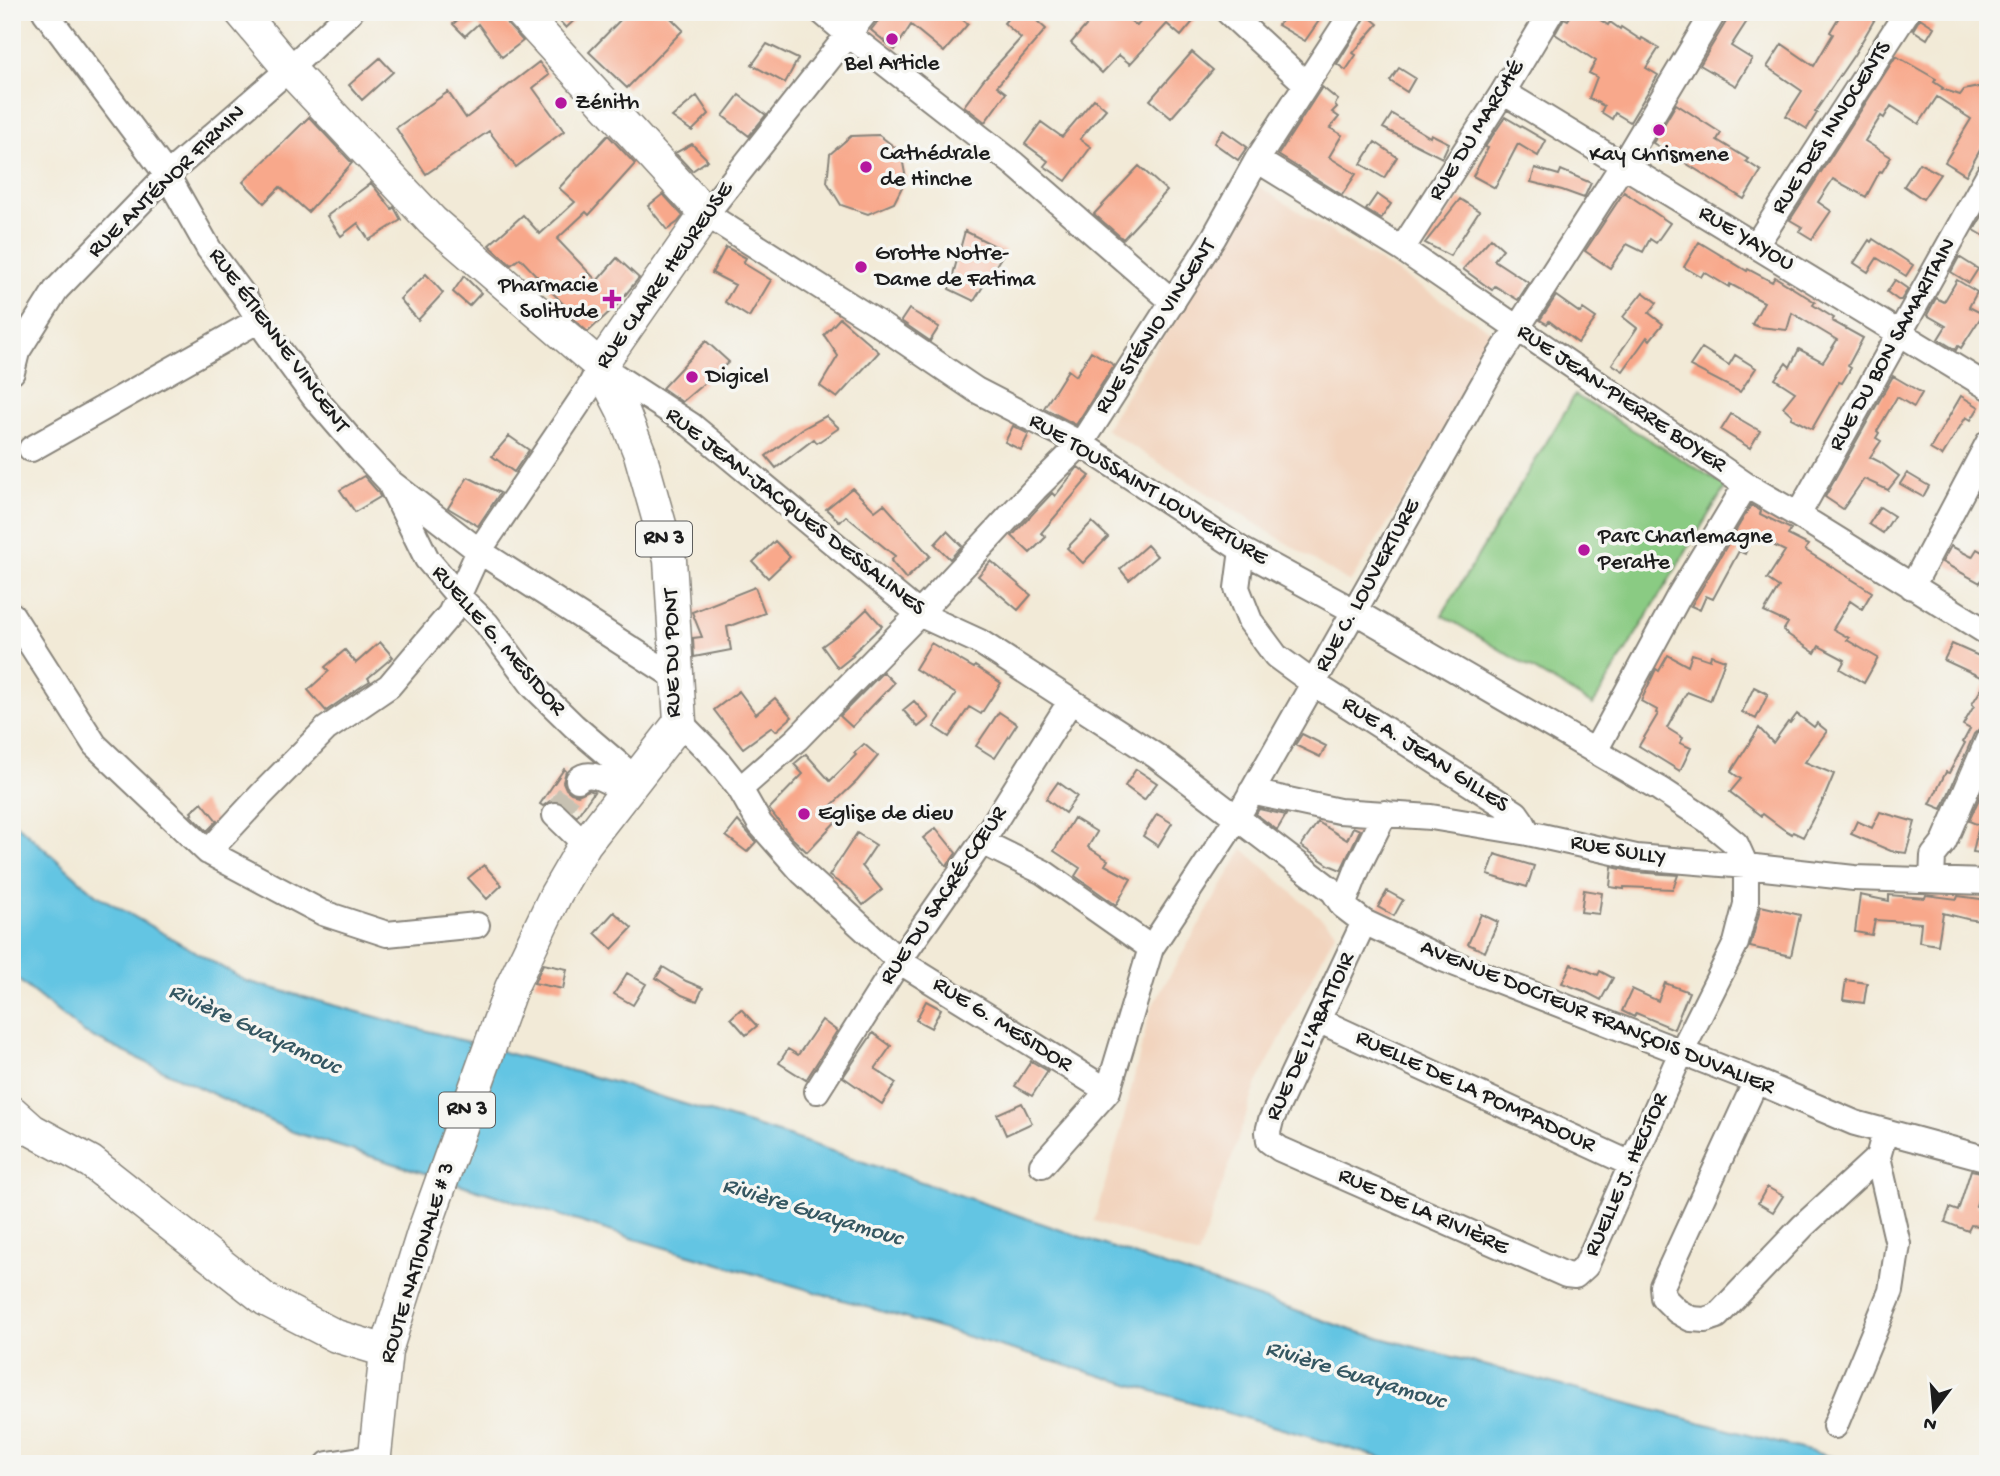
<svg xmlns="http://www.w3.org/2000/svg" width="2000" height="1476" font-family="'Gochi Hand',sans-serif">
<rect width="100%" height="100%" fill="#f6f6f2"/>
<filter id="ink" filterUnits="userSpaceOnUse"><feTurbulence type="fractalNoise" baseFrequency=".0143" numOctaves="2"/><feDisplacementMap in="SourceGraphic" scale="14" xChannelSelector="R" yChannelSelector="G"/><feConvolveMatrix kernelMatrix="1 2 1 2 8 2 1 2 1" color-interpolation-filters="sRGB"/></filter>
<filter id="wash" filterUnits="userSpaceOnUse"><feTurbulence type="fractalNoise" baseFrequency=".00686" numOctaves="4" result="noise"/><feDisplacementMap in="SourceGraphic" scale="28" xChannelSelector="R" yChannelSelector="G"/><feGaussianBlur stdDeviation="1.57" result="paint"/><feColorMatrix in="noise" values="0 0 0 0 0 0 0 0 0 0 0 0 0 0 0 0 0 1.4 0 .05"/><feComposite in="paint" operator="in"/></filter>
<g filter="url(#wash)">
<rect width="100%" height="100%" fill="#f2ead7"/>
<path fill="#f2d4be" d="M1258,186L1504,339L1350,583L1105,429Z
M1243,849L1336,931L1257,1083L1198,1256L1094,1221L1121,1130L1151,1008Z"/>
<path fill="#8acb83" stroke="#537450" stroke-width="2" d="M1575,395L1726,486L1593,705L1442,615Z"/>
<path fill="#64c5e3" stroke="#407080" stroke-width="2" d="M12,820L95,894L246,981L616,1083L791,1137L1351,1330L1839,1459L1849,1464H1402L635,1239L293,1132L84,1033L12,975Z"/>
<g id="blocks">
<path fill="#f8a88b" d="M467,12H503L507,24L523,41L502,57L478,24L465,36L453,24Z
M551,12H583L566,28Z
M628,12H665L683,30L627,88L589,52Z
M881,12H953L968,24L944,52L911,25L895,50L871,30L878,21Z
M1013,12H1027L1046,29L997,86L1006,93L985,122L964,106L984,79L1021,38L1004,23Z
M1098,12H1119L1137,26L1149,12H1201L1181,36L1167,24L1130,64L1119,55L1102,73L1071,43Z
M1291,12H1325L1305,41L1278,25Z
M1573,12H1588L1608,25L1610,22L1620,29L1621,27L1641,40L1642,38L1659,48L1646,68L1658,75L1630,122L1615,113L1612,119L1601,112L1604,106L1589,98L1597,77L1589,73L1596,61L1555,34L1564,18L1568,20Z
M1729,12H1753L1731,46L1752,59L1736,86L1700,65L1727,20Z
M1842,12H1879L1854,55L1815,112L1817,113L1807,129L1786,116L1802,91L1767,67L1782,44L1814,66L1833,34L1830,32Z
M1367,15L1378,24L1353,53L1356,55L1346,70L1337,64Z
M1920,18L1934,27L1927,39L1913,30Z
M767,44L798,59L785,83L752,65Z
M1192,52L1213,70L1171,118L1150,100Z
M1896,56L1936,79L1934,82L1943,88L1942,89L1960,95L1964,90L1988,85V136L1966,175L1945,162L1971,119L1937,97L1919,124L1891,106L1884,118L1881,116L1865,141L1891,157L1882,172L1880,171L1866,197L1833,179L1818,202L1831,211L1812,239L1799,231L1802,227L1790,220Z
M380,58L393,72L362,100L349,85Z
M539,62L549,75L533,88L564,131L516,167L489,131L426,174L396,128L448,92L466,118Z
M1399,68L1415,78L1407,92L1390,81Z
M1322,87L1338,100L1335,104L1337,107L1332,112L1339,117L1330,128L1342,135L1329,157L1356,174L1342,195L1278,155Z
M739,95L766,115L749,136L723,116Z
M697,96L709,114L692,131L672,117Z
M1094,99L1106,109L1080,139L1091,147L1066,181L1044,166L1048,161L1025,144L1041,122L1062,137Z
M1676,104L1721,133L1717,140L1748,159L1746,161L1761,171L1744,199L1653,143Z
M1392,114L1430,137L1431,134L1449,143L1442,158L1383,128Z
M309,117L352,163L308,212L280,187L264,203L243,182Z
M1505,117L1546,141L1538,156L1518,144L1495,188L1473,176L1488,148L1485,147Z
M1223,130L1247,147L1238,160L1214,143Z
M608,135L635,164L589,215L586,212L557,239L597,281L617,258L639,278L617,305L588,332L564,311L567,308L520,258L511,265L489,245L523,215L540,234L575,202L559,188Z
M879,135L901,152L906,179L894,203L868,214L841,205L827,182L830,154L851,136Z
M1375,142L1397,157L1384,178L1361,164Z
M692,144L708,160L692,171L675,153Z
M1919,163L1940,174L1923,199L1904,186Z
M1139,166L1167,191L1123,239L1094,214Z
M1535,168L1559,175L1561,170L1591,183L1584,198L1562,190L1531,182Z
M371,183L392,209L394,207L401,220L369,240L358,223L341,236L327,216Z
M1624,192L1670,223L1656,243L1650,239L1643,252L1627,244L1610,268L1585,251Z
M663,194L683,216L678,222L667,230L648,206Z
M1377,194L1391,204L1381,219L1366,210Z
M1460,199L1479,211L1450,256L1425,243Z
M1984,213L1988,216V238L1974,230Z
M965,231L1005,251L974,301L949,289Z
M1491,238L1503,249L1494,260L1529,283L1518,300L1495,286L1492,290L1463,269Z
M1873,239L1913,265L1906,276L1877,258L1868,272L1854,263L1869,240L1871,242Z
M1699,242L1747,271L1748,269L1772,282L1775,277L1815,302L1813,305L1834,318L1832,321L1863,338L1848,366L1851,368L1842,383L1839,382L1812,429L1791,418L1792,415L1783,407L1795,392L1775,379L1786,363L1790,367L1799,349L1823,362L1837,340L1792,313L1787,330L1759,327L1752,324L1764,302L1730,284L1729,287L1704,272L1701,277L1684,267Z
M726,247L746,258L743,263L771,280L749,317L725,302L735,285L712,273Z
M1959,257L1978,269L1969,283L1951,272Z
M426,274L443,293L418,320L400,299Z
M464,276L481,293L469,306L453,292Z
M1895,280L1908,289L1901,300H1898L1887,292Z
M1957,280L1977,292L1969,307L1983,314L1961,348L1958,346L1956,350L1938,339L1946,326L1927,315L1936,298L1944,302Z
M1643,292L1657,303L1649,313L1663,324L1650,340L1647,337L1623,371L1612,364L1637,328L1623,317Z
M1556,296L1580,313L1583,309L1596,318L1578,343L1549,321L1547,324L1540,320Z
M909,309L939,327L930,341L901,321Z
M840,318L879,352L837,398L820,386L838,356L824,335Z
M706,341L729,362L682,402L662,388Z
M1702,348L1729,365L1735,355L1756,368L1740,392L1690,366Z
M1091,351L1114,365L1076,425L1044,408L1068,370L1076,376Z
M1893,376L1922,393L1914,407L1897,397L1877,431L1879,433L1876,438L1881,441L1870,457L1880,462L1899,476L1888,490L1864,479L1843,509L1825,497Z
M1961,396L1979,407L1971,420L1966,417L1942,456L1930,449Z
M1731,414L1760,431L1750,448L1721,430Z
M826,416L839,428L817,443L814,439L776,468L766,456L802,429Z
M1013,426L1029,434L1021,450L1005,442Z
M509,436L529,450L514,472L492,456Z
M1078,467L1090,476L1041,533L1046,537L1030,553L1012,536L1052,493L1055,496Z
M1907,473L1929,486L1923,497L1900,484Z
M364,476L378,492L380,497L355,512L340,490Z
M468,477L500,493L478,526L448,508Z
M852,488L875,511L884,504L930,556L906,579L891,561L895,556L846,516L840,522L826,509Z
M1751,505L1761,511L1760,514L1791,529L1788,535L1808,545L1805,550L1872,592L1862,609L1850,601L1833,629L1849,638L1847,640L1878,658L1864,683L1840,669L1845,660L1819,646L1815,653L1783,631L1788,623L1764,612L1779,587L1767,579L1785,551L1753,535L1745,554L1739,551L1713,599L1706,596L1700,610L1691,606Z
M1880,507L1894,516L1883,533L1869,524Z
M1092,522L1108,537L1083,563L1067,548Z
M947,531L962,546L950,559L935,544Z
M775,541L790,557L768,578L753,562Z
M1147,545L1157,556L1129,580L1120,569Z
M1951,546L1972,557L1977,549L1988,555V568L1980,583L1942,562Z
M991,561L1031,595L1018,610L978,576Z
M755,587L765,613L727,627L731,650L694,657L693,638L702,637L692,612Z
M867,609L882,626L851,655L853,656L838,668L822,646L847,628Z
M380,642L393,657L368,678L370,681L365,684L326,711L308,690L329,671L325,667L345,650L356,663Z
M931,643L974,668L975,666L1001,683L981,714L969,707L949,737L934,727L956,694L915,669Z
M1952,644L1988,660V725L1980,728L1974,734L1942,809L1930,804L1946,772L1949,773L1965,743L1963,742L1970,729L1963,725L1974,706L1972,704L1987,680L1944,660Z
M1692,654L1710,660L1711,655L1725,660L1710,701L1687,692L1667,728L1683,738L1680,743L1691,748L1680,771L1639,746L1658,714L1656,713L1657,710L1641,701L1656,669L1659,671L1668,655L1688,666Z
M883,672L894,683L852,727L840,716Z
M1754,687L1768,694L1756,719L1742,712Z
M739,691L756,714L775,698L792,717L776,731L772,727L743,748L714,710Z
M914,701L929,718L918,727L903,710Z
M999,712L1017,724L995,758L976,746Z
M1797,714L1814,727L1817,723L1827,731L1805,762L1834,774L1824,798L1803,837L1793,832L1792,834L1783,829L1763,814L1761,816L1730,792L1741,779L1731,772L1759,728L1773,743L1788,722L1790,723Z
M1302,734L1326,746L1320,757L1295,745Z
M864,744L878,756L857,781L832,805L842,815L807,852L792,838L769,809L803,774L794,764L806,754L830,781L856,755L854,753Z
M564,769L566,771L563,782L566,789L571,793L578,795L589,790L594,792L577,816L559,801H550L543,806L540,804Z
M1136,769L1157,783L1144,800L1125,786Z
M1058,782L1077,796L1065,813L1046,799Z
M1986,783H1988V854L1973,852L1979,825L1969,821Z
M202,802L217,821L207,831L191,815L193,814L191,812Z
M1259,809L1286,815L1277,830L1256,814Z
M1880,812L1915,822L1906,853L1891,851L1851,834L1857,821L1872,828Z
M1157,814L1172,823L1158,846L1143,836Z
M1074,818L1097,832L1088,847L1108,860L1105,865L1131,879L1116,905L1075,876L1080,868L1054,851Z
M738,821L756,842L747,852L726,836Z
M1318,822L1347,840L1353,827L1360,830L1341,870L1329,865L1301,846Z
M936,828L956,853L947,866L923,838Z
M857,833L876,845L862,866L882,890L863,905L851,890L829,876Z
M1495,854L1534,866L1527,887L1488,875Z
M484,865L502,885L487,899L468,878Z
M1612,867L1635,872L1678,875L1673,889L1624,887V889L1610,887Z
M1584,890L1602,893L1599,914L1581,912Z
M1387,891L1403,900L1394,916L1378,907Z
M1860,895L1889,901V895L1925,898L1926,895L1957,899L1958,896L1988,900V922L1967,919L1943,913L1938,945L1919,942L1921,923L1875,920L1872,935L1855,932Z
M1761,906L1800,915L1791,956L1750,947Z
M614,912L632,928L612,949L595,933Z
M1481,914L1498,922L1485,952L1468,944Z
M543,964L567,969L563,989L534,983Z
M1571,964L1598,975L1600,971L1613,978L1601,1000L1584,991L1562,983Z
M663,967L686,981L703,988L697,1001L682,995L656,978Z
M627,973L646,984L633,1005L614,994Z
M1846,980L1867,983L1864,1003L1843,1000Z
M1665,983L1689,992L1674,1029L1636,1013L1634,1017L1622,1011L1632,989L1658,1001Z
M926,1001L941,1009L931,1028L916,1020Z
M741,1009L757,1026L746,1035L731,1018Z
M822,1020L837,1031L806,1080L779,1063L788,1049L798,1055Z
M873,1033L891,1046L875,1069L896,1083L882,1104L843,1077Z
M1031,1061L1048,1071L1032,1096L1015,1086Z
M1022,1103L1032,1123L1006,1135L997,1114Z
M1971,1170L1986,1173L1976,1206L1988,1208V1227L1971,1225L1968,1231L1945,1222L1950,1208L1958,1211Z
M1767,1187L1783,1196L1773,1212L1758,1203Z"/>
</g>
</g>
<g filter="url(#ink)">
<use href="#blocks" fill-opacity="0" stroke="#87837a" stroke-width="2"/>
<g fill="none" stroke-linecap="round" stroke-linejoin="round">
<path stroke="#c7c1b2" stroke-width="24" stroke-dasharray="24 12" stroke-linecap="butt" d="M555,815L578,780"/>
<defs>
<path id="minor" d="M45,12L167,175L209,249L244,296L267,333L314,397L358,448L389,481L479,551L678,679
M822,12L849,35L1014,164L1173,302
M866,12L706,214L876,322L976,390L1081,444L1242,550L1354,611L1660,789L1707,820L1736,844L1746,866V904L1736,943L1681,1053L1586,1266L1575,1276L1566,1275L1280,1149L1269,1141L1268,1132L1271,1120L1364,922
M1228,12L1306,84
M1503,92L1988,387
M1257,160L1402,249L1746,485L1798,515L1988,633
M1756,245L1907,12
M1402,249L1503,92L1551,12
M12,372L17,352L56,290L167,175L289,69L350,12
M31,449L259,320
M392,488L427,559L459,597L487,624L534,687L574,726L636,779
M1798,515L1988,175
M1242,550L1237,588L1250,621L1276,656L1313,683L1516,813L1523,823L1528,833
M1912,587L1988,443
M12,615L95,745L208,852L323,913L387,934L477,925
M680,722L717,760L740,789L760,824L803,873L899,961L1108,1091
M1595,751L1679,596L1746,485
M578,780C591,767 612,785 626,791
M740,789L797,739L919,614L1035,489L1081,444L1214,237L1257,160L1353,12
M1251,792L1339,811L1431,817L1528,833L1636,857L1746,866L1854,878L1988,882
M555,815L585,844
M982,842L1043,872L1151,948
M208,852L261,795L326,729L389,686L450,614L479,551L589,388L600,366L691,425L919,614L980,642L1156,756L1333,891L1343,906L1364,922L1443,959L1756,1081L1855,1123L1988,1159
M1932,880L1933,856L1944,842L1988,740
M1343,906L1359,865L1385,813
M1318,1020L1631,1164
M1756,1081L1662,1286L1663,1297L1677,1311L1691,1319L1705,1320L1717,1316L1803,1226L1878,1157L1885,1132
M817,1091L899,961L982,842L1070,702
M1042,1165L1108,1091L1151,948L1237,818L1495,363L1622,166L1714,12
M1835,1426L1891,1291L1898,1244L1878,1157
M328,1464L374,1457"/>
<path id="major" d="M241,12L289,69L432,221L600,366L623,411L640,454L670,560L680,722L585,844L556,894L511,988L423,1233L386,1351L374,1464
M521,12L706,214L600,366
M12,1112L32,1130L91,1162L266,1300L336,1336L386,1351"/>
</defs>
<use href="#minor" stroke="#87837a" stroke-width="28"/>
<use href="#major" stroke="#87837a" stroke-width="35"/>
<use href="#minor" stroke="#fff" stroke-width="24"/>
<use href="#major" stroke="#fff" stroke-width="32"/>
</g>
</g>
<g fill="#b5179e" stroke="#f6f6f2" stroke-width="2.5">
<circle cx="892" cy="39" r="7"/>
<circle cx="561" cy="103" r="7"/>
<circle cx="1659" cy="130" r="7"/>
<circle cx="866" cy="167" r="7"/>
<circle cx="861" cy="267" r="7"/>
<path d="M608.5 288.5h7v7h7v7h-7v7h-7v-7h-7v-7h7z"/>
<circle cx="692" cy="377" r="7"/>
<circle cx="1584" cy="550" r="7"/>
<circle cx="804" cy="814" r="7"/>
</g>
<g text-anchor="middle" dominant-baseline="central" stroke-width="7" stroke-linejoin="round" paint-order="stroke">
<g fill="#f6f6f2" stroke="#5d5d5c" stroke-width="2">
<rect x="636" y="521.5" width="56" height="35" rx="5"/>
<rect x="439" y="1092.5" width="56" height="35" rx="5"/>
</g>
<g font-size="21" font-weight="bold" fill="#1c1c1c">
<text x="664" y="539">RN 3</text>
<text x="467" y="1110">RN 3</text>
</g>
<g font-size="23" fill="#1c1c1c" stroke="#f6f6f2" text-anchor="start">
<text x="892" y="64" text-anchor="middle">Bel Article</text>
<text x="575" y="103">Zénith</text>
<text x="880" y="154">Cathédrale<tspan x="880" dy="26">de Hinche</tspan></text>
<text x="1659" y="155" text-anchor="middle">Kay Chrismene</text>
<text x="875" y="254">Grotte Notre-<tspan x="875" dy="26">Dame de Fatima</tspan></text>
<text x="598" y="286" text-anchor="end">Pharmacie<tspan x="598" dy="26">Solitude</tspan></text>
<text x="706" y="377">Digicel</text>
<text x="1598" y="537">Parc Charlemagne<tspan x="1598" dy="26">Peralte</tspan></text>
<text x="818" y="814">Eglise de dieu</text>
</g>
<g font-size="23" fill="#1c1c1c" stroke="#f6f6f2">
<text transform="translate(1832 128) rotate(-57)">RUE DES INNOCENTS</text>
<text transform="translate(1477 131) rotate(-58)">RUE DU MARCHÉ</text>
<text transform="translate(167 182) rotate(-44)">RUE ANTÉNOR FIRMIN</text>
<text transform="translate(1746 239) rotate(31)">RUE YAYOU</text>
<text transform="translate(665 276) rotate(-55)">RUE CLAIRE HEUREUSE</text>
<text transform="translate(1156 327) rotate(-57)">RUE STÉNIO VINCENT</text>
<text transform="translate(278 341) rotate(54)">RUE ÉTIENNE VINCENT</text>
<text transform="translate(1893 345) rotate(-61)">RUE DU BON SAMARITAIN</text>
<text transform="translate(1621 399) rotate(34)">RUE JEAN-PIERRE BOYER</text>
<text transform="translate(1148 490) rotate(31)">RUE TOUSSAINT LOUVERTURE</text>
<text transform="translate(795 512) rotate(38)">RUE JEAN-JACQUES DESSALINES</text>
<text transform="translate(1368 586) rotate(-61)">RUE C. LOUVERTURE</text>
<text transform="translate(498 641) rotate(49)">RUELLE G. MESIDOR</text>
<text transform="translate(673 653) rotate(-91)">RUE DU PONT</text>
<text transform="translate(1425 755) rotate(33)">RUE A. JEAN GILLES</text>
<text transform="translate(1618 851) rotate(10)">RUE SULLY</text>
<text transform="translate(944 896) rotate(-56)">RUE DU SACRÉ-CŒUR</text>
<text transform="translate(1597 1018) rotate(22)">AVENUE DOCTEUR FRANÇOIS DUVALIER</text>
<text transform="translate(1002 1025) rotate(32)">RUE G. MESIDOR</text>
<text transform="translate(1311 1037) rotate(-65)">RUE DE L'ABATTOIR</text>
<text transform="translate(1475 1092) rotate(25)">RUELLE DE LA POMPADOUR</text>
<text transform="translate(1627 1175) rotate(-66)">RUELLE J. HECTOR</text>
<text transform="translate(1423 1212) rotate(24)">RUE DE LA RIVIÈRE</text>
<text transform="translate(418 1263) rotate(-73)">ROUTE NATIONALE # 3</text>
</g>
<g font-size="24" font-style="italic" fill="#355762" stroke="#f6f6f2">
<text transform="translate(254 1030) rotate(25)">Rivière Guayamouc</text>
<text transform="translate(812 1213) rotate(17)">Rivière Guayamouc</text>
<text transform="translate(1355 1376) rotate(17)">Rivière Guayamouc</text>
</g>
</g>
<rect width="2000" height="1476" fill="none" stroke="#f6f6f2" stroke-width="42"/>
<g transform="translate(1934 1410) rotate(196)" stroke="#f6f6f2" stroke-width="5" paint-order="stroke">
<path d="M0-5L12 26L0 18L-12 26Z" fill="#1c1c1c"/>
<text y="-10" font-size="19" font-weight="bold" text-anchor="middle" fill="#1c1c1c">N</text>
</g>
</svg>
